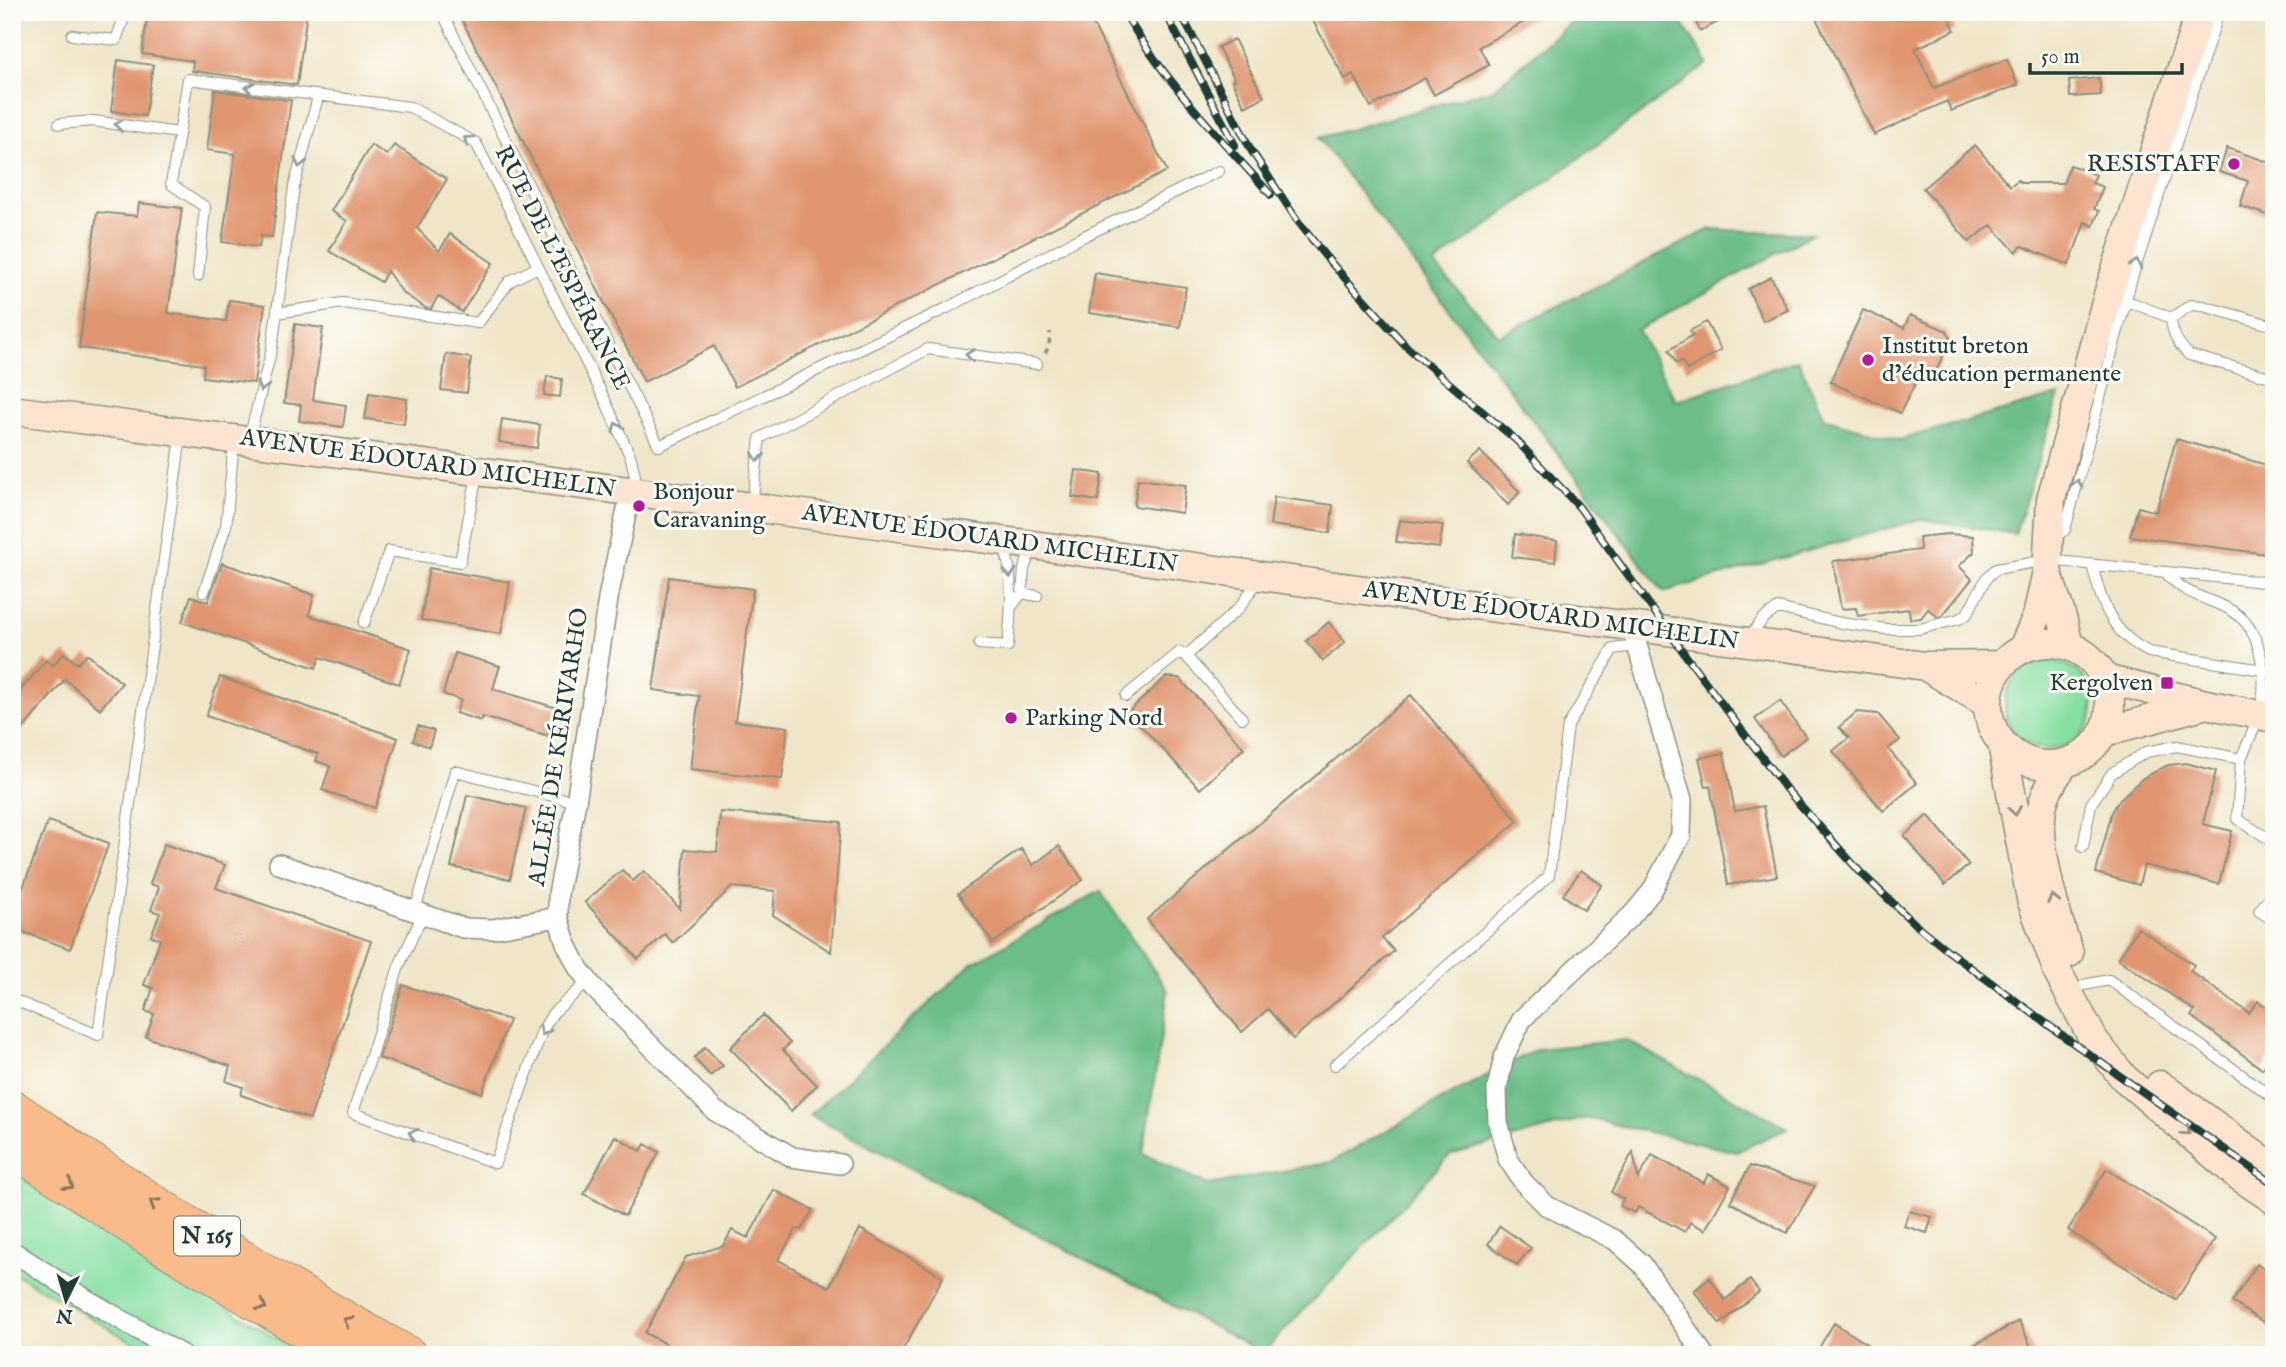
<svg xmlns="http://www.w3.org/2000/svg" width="2286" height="1367" font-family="'IM FELL English',serif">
<rect width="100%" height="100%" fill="#fdfcf7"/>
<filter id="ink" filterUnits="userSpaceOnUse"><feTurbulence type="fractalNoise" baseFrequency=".0143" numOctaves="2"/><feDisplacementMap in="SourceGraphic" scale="14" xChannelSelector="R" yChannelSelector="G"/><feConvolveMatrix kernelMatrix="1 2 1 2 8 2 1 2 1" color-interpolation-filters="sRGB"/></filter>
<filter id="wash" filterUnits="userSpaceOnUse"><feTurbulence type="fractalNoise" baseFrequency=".00686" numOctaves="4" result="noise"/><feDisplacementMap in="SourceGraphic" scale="28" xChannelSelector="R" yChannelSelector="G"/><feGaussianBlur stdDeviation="1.57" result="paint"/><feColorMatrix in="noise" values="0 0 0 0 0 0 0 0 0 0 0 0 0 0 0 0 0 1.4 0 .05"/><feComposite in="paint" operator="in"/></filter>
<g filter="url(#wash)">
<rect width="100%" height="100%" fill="#f0e5c9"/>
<path fill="#85dea3" stroke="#528e6c" stroke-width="2" d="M2005 705a44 44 0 1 1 88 0a44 44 0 1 1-88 0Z
M12,1172L303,1355H155L12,1272Z"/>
<path fill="#6cbd89" stroke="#467d5e" stroke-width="2" d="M1582,12H1675L1708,64L1434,264L1499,336L1710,229L1812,234L1638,330L1676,401L1798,360L1824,418L1899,440L2059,395L2015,534L1921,519L1663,592L1319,138L1494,89Z
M1100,891L1168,991L1143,1154L1208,1185L1331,1162L1446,1097L1537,1049L1626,1040L1788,1128L1736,1152L1586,1118L1450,1155L1263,1353L810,1115L971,964Z"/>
<g id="blocks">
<path fill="#e0956f" d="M148,12H307L297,85L192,71L193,61L142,54Z
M458,12H1087L1167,171L735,387L714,346L644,382Z
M1308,12H1542L1479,47L1489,65L1434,95L1425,78L1371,107L1353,74L1345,79Z
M1691,12H1738L1700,31Z
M1813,12H1946L1955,30L1915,49L1934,88L2007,59L2018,85L1951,111L1947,101L1874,135Z
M1234,39L1264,97L1245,107L1232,81L1235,80L1218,47Z
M118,60L153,65L145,116L111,111Z
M2099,78L2101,95L2070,97L2069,81Z
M215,90L291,100L272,237L261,236L259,247L222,242L235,154L207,150Z
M371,145L387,155L394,145L447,179L417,228L439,251L450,234L493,263L462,312L438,296L431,309L426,308L403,293L387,271L381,282L329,251L347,221L331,211Z
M1975,145L2010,186L2018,180L2021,183H2063L2070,165L2096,175L2092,183L2103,187L2094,209L2099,211L2093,226L2085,222L2069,265L2022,246L2016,252L1991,225L1969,242L1923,188Z
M2227,148L2274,164V217L2240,206L2248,181L2219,172Z
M139,203L182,208L168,313L226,321L229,300L265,305L254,383L203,377L204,365L79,348L97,212L137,216Z
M1095,273L1186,287L1180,327L1089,313Z
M1771,277L1788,310L1763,321L1748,289Z
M1863,310L1904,328L1910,315L1947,331L1951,340L1934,375L1922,370L1900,413L1830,382Z
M1706,322L1721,350L1687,370L1682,361L1676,363L1669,350L1693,335L1690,331Z
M295,324L323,328L313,400L346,405L343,427L299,421L301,405L284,403Z
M446,354L471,358L467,393L441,390Z
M547,376L562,379L560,397L544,395Z
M369,393L407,399L404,424L365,419Z
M502,419L540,425L537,448L499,442Z
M2176,439L2274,467V555L2130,536L2138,507L2156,512Z
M1480,451L1520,492L1508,505L1467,463Z
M1076,470L1102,474L1098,501L1072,497Z
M1138,479L1186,485L1182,513L1134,506Z
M1274,497L1333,505L1330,533L1270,525Z
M1400,520L1443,525L1439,548L1396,542Z
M1515,534L1557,541L1555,562L1512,557Z
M1948,534L1973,536L1974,552L1959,566L1972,579L1942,616L1938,617L1928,609L1921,618L1910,619L1909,609L1858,616L1856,608L1841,609L1833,561L1920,550L1919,537Z
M222,563L314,595L309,615L411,649L399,684L320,657L316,668L182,622L191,596L208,602Z
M429,568L510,582L501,634L421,620Z
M669,577L753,589L735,721L788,727L782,779L690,769L699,696L653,690Z
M1329,622L1345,642L1323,661L1306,641Z
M64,653L78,664L87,654L122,683L100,709L65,679L12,742V700L46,660L53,665Z
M455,653L500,666L493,689L557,708L549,736L483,717L481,721L456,713L461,700L443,694Z
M220,677L398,738L375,808L322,790L330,766L316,761L318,754L206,716Z
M1166,677L1179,678L1244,748L1200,789L1128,712Z
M1411,695L1518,821L1382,938L1394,951L1293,1039L1268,1009L1242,1032L1147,919Z
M1780,701L1806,737L1781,756L1755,719Z
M1857,712L1878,714L1900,740L1888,749L1917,783L1883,811L1833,751L1849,738L1839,727Z
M418,726L434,731L429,747L413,741Z
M1724,753L1735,811L1763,806L1777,876L1728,885L1710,786L1706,787L1699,758Z
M2186,763L2216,771L2203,824L2232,831L2219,884L2144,865L2139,885L2096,873L2112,812L2120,799L2143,778L2168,765Z
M467,795L526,808L510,879L451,867Z
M720,812L841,822L831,952L773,915L775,891L732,887L673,943L665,934L638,959L585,902L622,870L633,881L644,871L680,909L685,849L717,852Z
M1928,815L1969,865L1945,885L1904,836Z
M48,821L109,843L70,949L12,928V917Z
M164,844L225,865L216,888L371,941L310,1119L241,1095L243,1087L226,1081L230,1066L146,1037L154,1014L145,1011L153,988L144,985L160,939L151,936L160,913L151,910L159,887L150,884Z
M1059,846L1083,880L993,943L958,894L1021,849L1033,865Z
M1581,870L1602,885L1584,910L1563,895Z
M2138,928L2194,965L2190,971L2249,1013L2258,1001L2274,1012V1053L2262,1069L2191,1016L2195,1011L2118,959Z
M403,985L509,1020L482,1093L379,1058Z
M763,1015L790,1043L783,1050L817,1085L791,1111L730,1048Z
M705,1047L723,1066L710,1076L694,1058Z
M615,1136L641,1151L645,1144L659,1152L625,1216L584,1194Z
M1633,1152L1638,1179L1652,1155L1704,1183L1708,1174L1730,1186L1705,1230L1690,1222L1685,1232L1638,1207L1635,1213L1620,1206L1623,1199L1611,1192Z
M1750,1166L1815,1186L1787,1233L1730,1202Z
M2107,1169L2215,1239L2176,1300L2068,1230Z
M774,1190L813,1210L801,1230L796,1229L778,1260L829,1287L860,1229L943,1277L900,1355H686L645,1333L686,1257L723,1246L732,1230L748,1238Z
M1909,1211L1932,1217L1927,1233L1904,1226Z
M1500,1226L1531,1248L1517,1265L1488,1244Z
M2257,1264L2274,1276V1329L2232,1302Z
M1710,1278L1725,1300L1750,1280L1759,1292L1720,1324L1694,1291Z
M2019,1321L2035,1355H1955Z
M1834,1323L1867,1344L1860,1355H1829L1819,1348Z"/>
</g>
</g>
<g filter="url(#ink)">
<use href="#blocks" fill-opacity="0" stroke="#88917e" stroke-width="2"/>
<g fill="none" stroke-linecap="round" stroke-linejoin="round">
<defs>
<path id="lane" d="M442,12L659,446L947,308L1078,239L1219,171
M72,35L116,40L126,12
M59,124L93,121L179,133
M198,276L205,207L171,184L188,79L410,107L476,143L605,400L631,458L635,476L632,487
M2125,300L2171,318
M277,313L343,303L478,323L510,281L538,267
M2171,318C2172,334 2178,344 2189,355L2274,378
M2171,318L2191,305L2203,306L2274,326
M249,439L272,348L294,187L318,97
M752,504L760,438L928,349L1037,364
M2054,537L2065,530L2131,281L2219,12
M2092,565C2102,603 2110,633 2149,652L2263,670
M2167,574C2182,593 2206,598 2227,608C2263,625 2269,679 2259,714C2255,729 2247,744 2241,759
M204,592L226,526L234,443
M1022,593L1037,596
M1012,606L1022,593L1024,569L1032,548
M364,623L389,551L460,562L477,475
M1748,639L1763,619L1778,608L1841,623L1886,629H1919L1959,619L1967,614L1987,577L1996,569L2048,560L2274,583
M979,644L1008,646C1011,611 1014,578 1004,544
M1186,656L1242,718
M1126,696L1180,652L1186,656L1240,607L1259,579
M2083,847L2091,804L2112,773L2146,752L2177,746L2241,759L2237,819L2274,842
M2274,891L2259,911L2274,921
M415,911L455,771L576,802
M423,914L399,966L353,1113L495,1163L542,1031L553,1013L589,981
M2084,985L2109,980L2274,1098
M12,999L98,1035L181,436
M1335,1065L1549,876L1568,726L1613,649L1637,646"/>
<path id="street" d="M631,491L609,593L576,802L558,894V917L566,943L579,969L593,987L715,1111L792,1157L840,1164
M1632,628L1682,800L1681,835L1652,891L1633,914L1522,1019L1504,1057L1497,1088L1498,1122L1508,1159L1524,1183L1547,1206L1615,1240L1642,1264L1704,1355
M279,864L463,928L492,929L558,917
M12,1251L84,1298L182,1355"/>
<path id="secondary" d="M12,410L774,510L1925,666L2002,665
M2047,571L2063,621L2069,646
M1988 704a61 61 0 1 1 122 0a61 61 0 1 1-122 0Z
M2023,648L2037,616L2047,571L2051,499L2110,288L2200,12
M1925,666L1988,704
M2105,679L2206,704L2274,718
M2104,732L2203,705
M2002,744L2031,899L2059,975L2094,1040L2124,1078L2237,1175L2274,1200
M2064,764C2057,774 2049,786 2045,797C2031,834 2056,916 2069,953
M2160,1085L2274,1168"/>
<path id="highway" d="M12,1108C140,1197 271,1280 408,1355
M12,1147L147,1236L345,1355"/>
</defs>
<use href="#lane" stroke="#88917e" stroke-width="12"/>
<use href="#street" stroke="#88917e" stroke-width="22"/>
<use href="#secondary" stroke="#88917e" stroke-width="31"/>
<use href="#highway" stroke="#88917e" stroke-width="39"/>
<path stroke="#88917e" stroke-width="3.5" stroke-dasharray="5 5" stroke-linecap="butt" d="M1045,353L1049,347L1050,332"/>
<use href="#lane" stroke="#fff" stroke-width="10"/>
<use href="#street" stroke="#fff" stroke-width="19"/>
<use href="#secondary" stroke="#fde4d1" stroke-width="28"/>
<use href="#highway" stroke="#fabb8b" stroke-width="37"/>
<defs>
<path id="rail" d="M1124,12C1163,80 1219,137 1271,195
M1165,12L1235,145
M1180,12L1251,150L1297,220L1325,256L1407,347L1517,441L1579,507L1689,660L1786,789L1861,873L1916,925L1947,950L2066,1038L2274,1184"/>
</defs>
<use href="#rail" stroke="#1f3d34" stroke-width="8"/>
<use href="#rail" stroke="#fdfcf7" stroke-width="5" stroke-dasharray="16" stroke-linecap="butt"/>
</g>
<defs><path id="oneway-chevron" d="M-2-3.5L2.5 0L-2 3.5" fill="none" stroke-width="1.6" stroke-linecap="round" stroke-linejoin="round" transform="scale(1.75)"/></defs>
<g stroke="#8f9e9a">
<use href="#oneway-chevron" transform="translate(250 88) rotate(-172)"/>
<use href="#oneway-chevron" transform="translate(119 125) rotate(-172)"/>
<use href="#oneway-chevron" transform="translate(468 140) rotate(-146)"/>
<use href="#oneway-chevron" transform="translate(300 163) rotate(102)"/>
<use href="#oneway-chevron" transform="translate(2136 264) rotate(-73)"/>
<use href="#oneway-chevron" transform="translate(970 355) rotate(-172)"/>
<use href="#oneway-chevron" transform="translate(262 387) rotate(105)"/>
<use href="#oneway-chevron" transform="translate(617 427) rotate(-114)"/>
<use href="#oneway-chevron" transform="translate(758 457) rotate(97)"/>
<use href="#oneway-chevron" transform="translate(2077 484) rotate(-76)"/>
<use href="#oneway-chevron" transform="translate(1010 573) rotate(87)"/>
<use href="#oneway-chevron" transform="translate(544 1031) rotate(115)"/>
<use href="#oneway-chevron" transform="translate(413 1134) rotate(-161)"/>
</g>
<g stroke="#8e9082">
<use href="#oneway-chevron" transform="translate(2015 811) rotate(81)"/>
<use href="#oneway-chevron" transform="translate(2053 899) rotate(-102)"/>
<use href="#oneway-chevron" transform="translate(2186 1131) rotate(41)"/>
</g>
<g stroke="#82765b">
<use href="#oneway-chevron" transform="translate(69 1185) rotate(33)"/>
<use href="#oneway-chevron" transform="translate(154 1203) rotate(-147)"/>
<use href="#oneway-chevron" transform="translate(262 1306) rotate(30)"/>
<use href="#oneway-chevron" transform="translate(348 1321) rotate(-150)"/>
</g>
</g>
<g fill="#b5179e" stroke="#fdfcf7" stroke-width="2.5">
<circle cx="2234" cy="164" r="7"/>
<circle cx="1868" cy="360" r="7"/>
<circle cx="639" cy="506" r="7"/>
<rect x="2160" y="676" width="14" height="14" rx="3.5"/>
<circle cx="1011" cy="718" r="7"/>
</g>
<g text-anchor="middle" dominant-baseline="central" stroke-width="6" stroke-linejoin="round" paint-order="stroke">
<rect fill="#fdfcf7" stroke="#62766e" stroke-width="2" x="174" y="1216.5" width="66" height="39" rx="5"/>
<g font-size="23" font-weight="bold" fill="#1f3d34">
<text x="207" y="1236">N 165</text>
</g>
<g font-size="24" fill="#1f3d34" stroke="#fdfcf7" text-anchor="start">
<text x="2220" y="164" text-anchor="end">RESISTAFF</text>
<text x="1882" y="346">Institut breton<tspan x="1882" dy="28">d’éducation permanente</tspan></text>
<text x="653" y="492">Bonjour<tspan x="653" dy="28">Caravaning</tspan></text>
<text x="2153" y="683" text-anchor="end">Kergolven</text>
<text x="1025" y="718">Parking Nord</text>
</g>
<g font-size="24" fill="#1f3d34" stroke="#fdfcf7">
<text transform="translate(562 268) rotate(63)">RUE DE L'ESPÉRANCE</text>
<text transform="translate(428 464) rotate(8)">AVENUE ÉDOUARD MICHELIN</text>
<text transform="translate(990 539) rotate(8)">AVENUE ÉDOUARD MICHELIN</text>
<text transform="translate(1551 616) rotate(8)">AVENUE ÉDOUARD MICHELIN</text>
<text transform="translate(559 747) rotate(-81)">ALLÉE DE KÉRIVARHO</text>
</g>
</g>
<rect width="2286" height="1367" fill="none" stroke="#fdfcf7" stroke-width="42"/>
<g transform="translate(66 1300) rotate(185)" stroke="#fdfcf7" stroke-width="5" paint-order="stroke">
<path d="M0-5L12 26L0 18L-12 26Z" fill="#1f3d34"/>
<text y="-10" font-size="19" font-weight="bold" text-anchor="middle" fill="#1f3d34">N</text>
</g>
<path d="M2030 63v10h152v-10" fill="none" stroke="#1f3d34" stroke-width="3.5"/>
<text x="2041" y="63" font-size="21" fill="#1f3d34" stroke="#fdfcf7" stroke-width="5" paint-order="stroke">50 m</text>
</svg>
